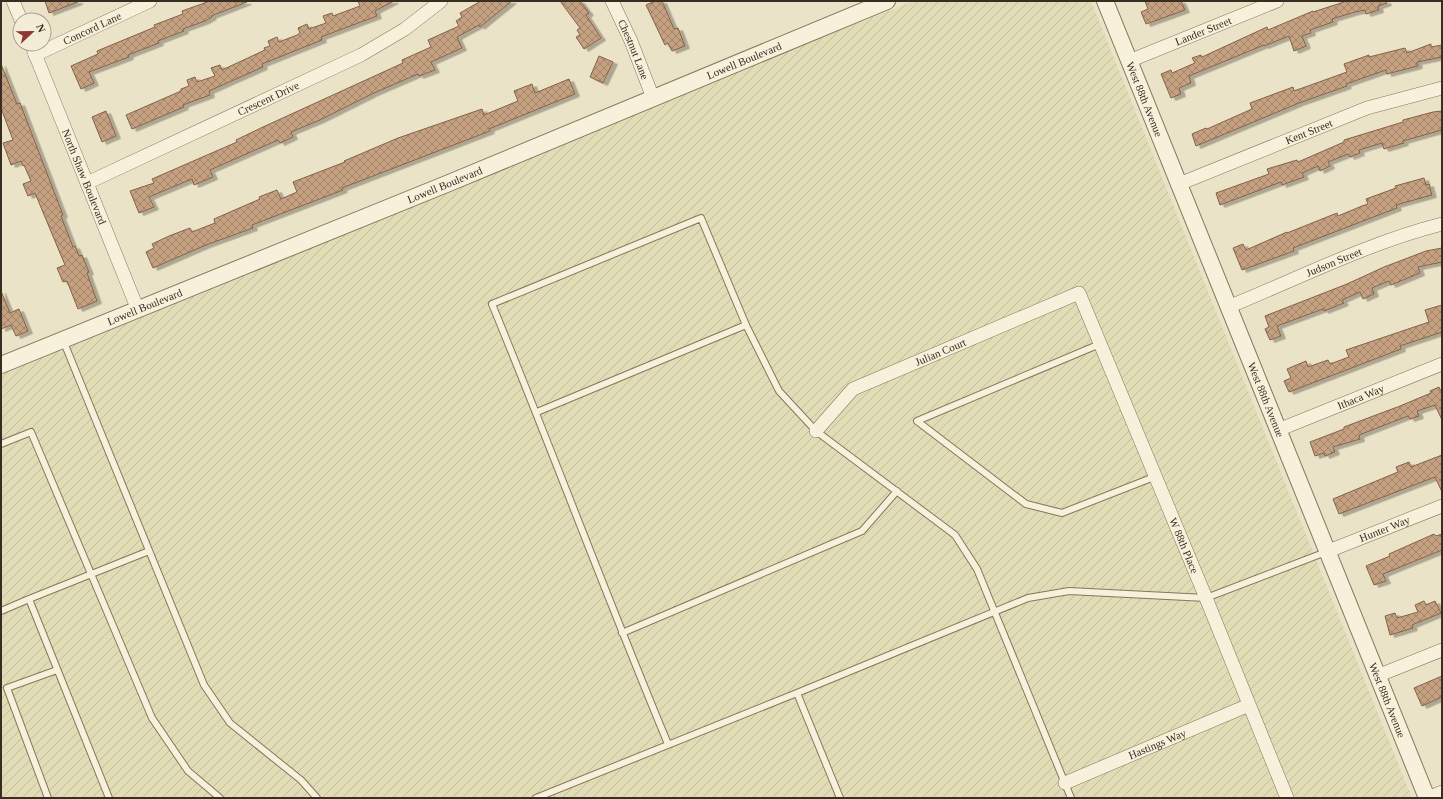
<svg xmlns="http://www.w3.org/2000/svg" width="1443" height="799" font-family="Georgia,serif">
<defs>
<pattern id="farmland-furrows" width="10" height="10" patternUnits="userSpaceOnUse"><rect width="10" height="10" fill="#e0dcb6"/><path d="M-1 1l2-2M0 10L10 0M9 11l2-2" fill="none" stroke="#c1bd9c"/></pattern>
<pattern id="building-cross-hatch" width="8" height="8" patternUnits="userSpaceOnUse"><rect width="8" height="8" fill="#c6a181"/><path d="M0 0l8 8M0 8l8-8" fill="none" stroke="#a28469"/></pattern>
<filter id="shadow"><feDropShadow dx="4.5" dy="2.5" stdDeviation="0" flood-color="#0004"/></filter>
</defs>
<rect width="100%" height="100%" fill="#ebe3c8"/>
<path fill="url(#farmland-furrows)" d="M913,1H1091L1412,798H1V374L724,77Z"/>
<path fill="url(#building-cross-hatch)" stroke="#836146" filter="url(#shadow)" d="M45,1H78V2L49,13Z
M210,1L247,2L211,16L212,17L205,21L183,29L184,31L158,41L159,43L128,55L129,57L89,72L94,83L81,89L71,66L98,54L97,51L155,27L154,25L183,14L182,11Z
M358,1H394L375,11L377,16L321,37L322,40L262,64L263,67L209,91L210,95L183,105L184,107L132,129L126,115L181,91V89L189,86L187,80L195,77L197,82L215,76L211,68L220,65L222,70L265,50L264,48L270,46L268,41L277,37L279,42L297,35L300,33L298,28L307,24L309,29L326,23L323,16L332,13L333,16L360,6Z
M481,1H512L480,27L479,25L457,37L462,48L431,62L435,70L419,76L418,74L374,93L320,120L291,132L293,137L280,143L278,140L210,170L213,177L194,185L192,179L149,197L154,207L139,213L130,191L154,183L152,179L237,142L236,140L263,127L403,63L402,60L431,47L428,40L459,26L456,21L462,17L460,13Z
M560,1H580L589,13L586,15L601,38L584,49L576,37L580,35L577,30L580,28Z
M655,1H662L674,29L678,28L685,46L672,51L668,43L665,45L646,5Z
M1145,1H1181L1185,10L1146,24L1141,12L1148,9Z
M1347,1H1386L1387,3L1378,6L1379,10L1366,14L1365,10L1355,12L1332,19L1333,22L1310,30L1311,33L1302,36L1306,46L1294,51L1289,36L1264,46V45L1189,76L1191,83L1179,88L1181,94L1171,98L1161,74L1171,70L1172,73L1195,63L1192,58L1201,55L1202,57L1267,27L1268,30L1313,11V12Z
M1431,44V47L1442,45V57L1417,62L1418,66L1387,74L1386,70L1346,84L1347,86L1299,103L1196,146L1192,134L1206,128L1207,129L1252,109L1250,103L1293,87L1294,91L1347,72L1344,64L1369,55V57L1405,48L1407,53Z
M599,56L613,62L603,83L590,77Z
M1,64L17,104L20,103L63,215L61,216L73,247L75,246L79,256L82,255L89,272L87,273L97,301L78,309L67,281L63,282L57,268L65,265L35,193L28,196L23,184L31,181L24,165L23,166L21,161L11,165L3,143L13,140L1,108Z
M569,79L575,94L489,129L490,131L342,188L343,190L252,225L253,228L206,245L153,268L146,252L154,248L152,244L169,236L190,228L192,232L215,223L214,219L260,199L259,197L277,190L281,199L297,192L293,182L345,162L344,161L398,138L482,109L484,115L518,101L514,91L532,84L535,93Z
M106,111L116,136L102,142L92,117Z
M1442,111V130L1403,141L1404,143L1384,149L1382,143L1359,150L1360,153L1350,157L1348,154L1328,162L1330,166L1320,171L1318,166L1302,173L1304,177L1282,185L1281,182L1220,205L1216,193L1269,174L1267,169L1297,160L1298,162L1344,142V140L1403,122V120L1433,112Z
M1424,178L1426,185L1429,184L1432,195L1396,205L1397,208L1293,248L1294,251L1242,270L1233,248L1243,244L1246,250L1287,232V233L1337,213L1338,216L1362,206L1368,204L1366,199L1396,188L1395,186Z
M1442,248V262L1418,267L1420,273L1391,285L1389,281L1372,288L1374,294L1363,299L1360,292L1342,300L1344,303L1324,311L1323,309L1277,326L1281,336L1270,340L1265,329L1269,327L1265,316L1347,284L1384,267L1426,251Z
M1,291L10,313L19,309L28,331L16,336L11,325L1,329Z
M1442,305V332L1400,346L1401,349L1289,392L1284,381L1291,378L1287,369L1306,361L1308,367L1328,360L1330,364L1349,357L1346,350L1429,322L1425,310Z
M1439,387L1440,390L1442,389V420L1435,405L1417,411L1419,416L1410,419L1408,416L1359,435L1360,439L1333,447L1335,452L1325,456L1324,453L1315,456L1310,442L1344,429V427L1400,406L1431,393L1430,391Z
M1442,455V492L1435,477L1339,514L1333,499L1398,472L1396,467L1409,462L1411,467Z
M1434,534L1436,536L1442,534V550L1383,574L1386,581L1374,585L1366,566L1390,556L1389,554Z
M1424,601L1426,605L1435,601L1441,613L1412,625L1413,628L1390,635L1385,616L1395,613L1397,618L1418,612L1415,605Z
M1442,676V697L1422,706L1414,688Z"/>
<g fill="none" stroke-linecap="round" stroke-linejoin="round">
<defs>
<path id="service" d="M746,325L779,391L816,431L955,535L977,569L1071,798
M63,340L204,685L230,723L301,780L317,798
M1100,344L917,421L1026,504L1062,513L1154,477
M537,412L746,325L701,218L492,304C552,450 607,598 668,744
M1,444L31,432L152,718L188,771L220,798
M1,611L29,599
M622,633L862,531L897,491
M797,693L1028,598L1069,591L1206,598L1326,552
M48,798L7,688L57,670
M109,798L29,599L149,551
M536,798L797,693L840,798"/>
<g id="minor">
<path d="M13,1L21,20"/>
<path id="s1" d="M612,1L631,41L653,98"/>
<path id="s2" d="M31,44L138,310"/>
<path id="s3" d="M35,55L150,1"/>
<path id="s4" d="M1129,61L1277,1"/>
<path id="s5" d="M87,183L361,55L405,29L441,1"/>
<path id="s6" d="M1179,184L1367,108L1442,88"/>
<path id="s7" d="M1228,307C1297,279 1370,242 1442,224"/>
<path id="s8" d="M1278,430L1442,364"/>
<path id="s9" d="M816,431L853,389L1079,293L1206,598L1287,798"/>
<path id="s10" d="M1326,552L1442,506"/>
<path d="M1377,676L1442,650"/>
<path id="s11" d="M1065,783L1249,705"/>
<path d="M1428,798L1442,792"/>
</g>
<g id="tertiary">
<path id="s12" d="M1105,1L1427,798"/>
<path id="s13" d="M1,365L449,183L887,1"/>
</g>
</defs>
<use href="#service" stroke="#86765e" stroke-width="8"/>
<use href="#minor" stroke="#86765e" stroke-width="14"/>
<use href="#tertiary" stroke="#86765e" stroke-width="18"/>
<use href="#service" stroke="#f7f0db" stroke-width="6"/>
<use href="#minor" stroke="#f7f0db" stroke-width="13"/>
<use href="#tertiary" stroke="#f7f0db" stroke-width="16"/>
</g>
<g text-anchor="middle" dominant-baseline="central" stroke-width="4" stroke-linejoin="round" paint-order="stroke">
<g font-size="11" fill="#382d21" stroke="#f3edd7">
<text stroke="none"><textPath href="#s3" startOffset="63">Concord Lane</textPath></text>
<text stroke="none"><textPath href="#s4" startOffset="80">Lander Street</textPath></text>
<text stroke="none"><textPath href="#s1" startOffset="53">Chestnut Lane</textPath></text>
<text stroke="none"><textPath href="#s13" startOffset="803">Lowell Boulevard</textPath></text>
<text stroke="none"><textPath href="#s5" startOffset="200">Crescent Drive</textPath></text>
<text stroke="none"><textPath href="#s12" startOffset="106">West 88th Avenue</textPath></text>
<text stroke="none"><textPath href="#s6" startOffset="140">Kent Street</textPath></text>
<text stroke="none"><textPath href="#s2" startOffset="143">North Shaw Boulevard</textPath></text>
<text stroke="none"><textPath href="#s13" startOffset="479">Lowell Boulevard</textPath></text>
<text stroke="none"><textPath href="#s7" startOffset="115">Judson Street</textPath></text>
<text stroke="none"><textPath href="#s13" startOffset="155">Lowell Boulevard</textPath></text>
<text stroke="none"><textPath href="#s9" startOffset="151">Julian Court</textPath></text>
<text stroke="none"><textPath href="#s8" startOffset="89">Ithaca Way</textPath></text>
<text stroke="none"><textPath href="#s12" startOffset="430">West 88th Avenue</textPath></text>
<text stroke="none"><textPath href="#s10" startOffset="63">Hunter Way</textPath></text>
<text stroke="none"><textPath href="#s9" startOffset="575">W 88th Place</textPath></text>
<text stroke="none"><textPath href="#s12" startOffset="754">West 88th Avenue</textPath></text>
<text stroke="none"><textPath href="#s11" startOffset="100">Hastings Way</textPath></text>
</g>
</g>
<rect width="1443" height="799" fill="none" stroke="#382d21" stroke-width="4"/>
<g transform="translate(32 32) rotate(68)"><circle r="19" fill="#f3edd7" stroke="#a8a08e"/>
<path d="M0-3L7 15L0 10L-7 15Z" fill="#913733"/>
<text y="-6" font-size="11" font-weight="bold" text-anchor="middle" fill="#382d21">N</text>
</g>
</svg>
